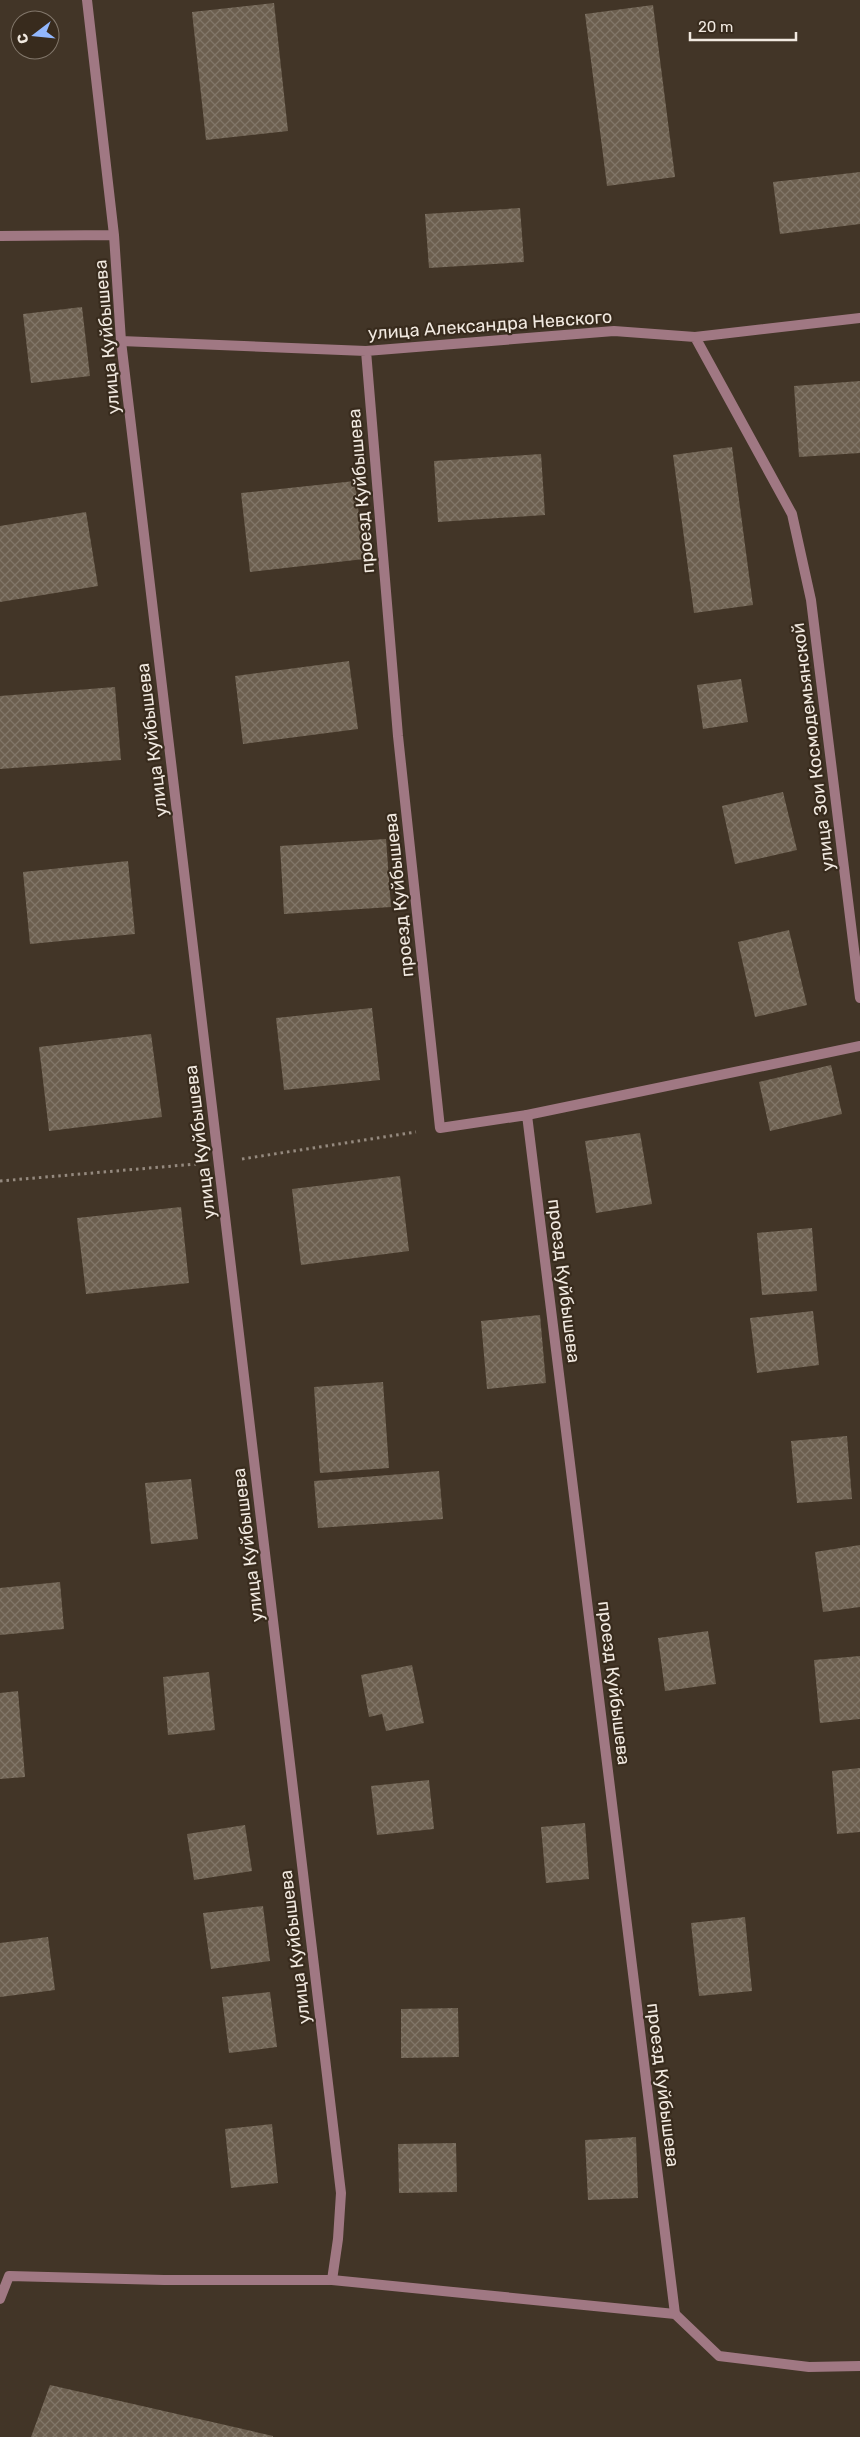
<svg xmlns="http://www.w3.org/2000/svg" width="860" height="2437" font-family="Rubik,sans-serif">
<defs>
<pattern id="building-cross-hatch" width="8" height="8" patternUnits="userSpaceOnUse" patternTransform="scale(1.25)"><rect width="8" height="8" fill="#6c5f4f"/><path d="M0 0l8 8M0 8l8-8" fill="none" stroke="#817668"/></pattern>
</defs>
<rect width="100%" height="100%" fill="#423527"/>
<path fill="url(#building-cross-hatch)" d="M274,3L288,131L206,140L192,12Z
M653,5L675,177L607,186L585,14Z
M860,172V224L780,234L773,182Z
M520,208L524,262L429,268L425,214Z
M82,307L90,376L31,383L23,314Z
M860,381V453L799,457L794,386Z
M732,447L753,605L694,613L673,455Z
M541,454L545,515L438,522L434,461Z
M355,481L364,559L250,572L241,493Z
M86,512L98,586L0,602V526Z
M349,661L358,729L243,744L235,676Z
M741,679L748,722L703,729L697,685Z
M115,687L121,760L0,769V696Z
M783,792L797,850L735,864L722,806Z
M386,839L391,907L284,914L280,846Z
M128,861L135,934L30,944L23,872Z
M789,930L807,1005L755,1017L738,942Z
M372,1008L380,1080L284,1090L276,1018Z
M151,1034L162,1117L49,1131L39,1047Z
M831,1065L842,1114L770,1131L759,1082Z
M640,1133L652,1204L596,1213L585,1141Z
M400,1176L409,1251L301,1265L292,1189Z
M181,1207L189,1283L86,1294L77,1218Z
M812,1228L817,1291L762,1295L757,1233Z
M813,1311L819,1365L757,1373L750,1318Z
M540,1315L546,1383L487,1389L481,1321Z
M383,1382L389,1468L320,1473L314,1387Z
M847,1436L852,1499L797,1503L791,1441Z
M439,1471L443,1519L318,1528L314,1481Z
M191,1479L198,1539L151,1544L145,1483Z
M860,1545V1607L823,1612L815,1552Z
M60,1582L64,1629L0,1635V1588Z
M708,1631L716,1684L665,1691L658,1638Z
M860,1656V1719L820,1723L814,1660Z
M412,1665L424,1723L386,1731L382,1714L369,1717L361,1675Z
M209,1672L215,1730L168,1735L163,1677Z
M18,1691L25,1777L0,1779V1693Z
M860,1768V1832L837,1834L832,1771Z
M429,1780L434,1829L377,1835L371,1786Z
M585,1823L589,1879L546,1883L541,1827Z
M245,1825L252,1871L194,1880L187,1834Z
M263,1906L270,1961L211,1969L203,1913Z
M745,1917L752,1991L699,1996L691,1923Z
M48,1937L55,1990L0,1997V1943Z
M270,1992L277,2047L229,2053L222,1997Z
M458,2008L459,2057L401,2058V2009Z
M272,2124L278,2183L231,2188L225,2129Z
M636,2137L638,2198L588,2200L585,2140Z
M456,2143L457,2192L399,2193L398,2144Z
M50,2385L273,2436V2437H31Z"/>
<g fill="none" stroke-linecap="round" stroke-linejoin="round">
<path stroke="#958a7f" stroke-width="3" stroke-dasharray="2.5 4" stroke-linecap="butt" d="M242,1159L416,1132
M0,1181L196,1164"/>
<path stroke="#a07883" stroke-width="10" d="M527,1115L860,1046
M0,2299L9,2276L164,2280H332L675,2314L719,2356L809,2367L860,2366"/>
<path stroke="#a07883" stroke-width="10" d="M87,0L114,235L121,341L341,2193L338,2239L332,2280
M0,236L114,235
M695,337L792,514L811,600L860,998
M121,341L366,351L614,331L695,337L860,318
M366,351L398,736L440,1128L527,1115L675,2314"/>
</g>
<g text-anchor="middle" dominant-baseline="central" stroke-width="4.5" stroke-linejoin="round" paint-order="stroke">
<g font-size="18" fill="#f1e9e0" stroke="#382b1d">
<text transform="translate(490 325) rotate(-4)">улица Александра Невского</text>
<text transform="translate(107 337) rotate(-95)">улица Куйбышева</text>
<text transform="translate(361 491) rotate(-95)">проезд Куйбышева</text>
<text transform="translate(152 740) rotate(-97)">улица Куйбышева</text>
<text transform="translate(813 747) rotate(-97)">улица Зои Космодемьянской</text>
<text transform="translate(399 895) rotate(-96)">проезд Куйбышева</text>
<text transform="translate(200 1142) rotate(-97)">улица Куйбышева</text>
<text transform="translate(564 1281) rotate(83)">проезд Куйбышева</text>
<text transform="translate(248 1545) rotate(-97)">улица Куйбышева</text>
<text transform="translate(614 1683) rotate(83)">проезд Куйбышева</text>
<text transform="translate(295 1947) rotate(-97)">улица Куйбышева</text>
<text transform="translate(663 2085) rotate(83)">проезд Куйбышева</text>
</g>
</g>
<g transform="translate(35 35) rotate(254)"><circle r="24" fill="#382b1d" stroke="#82776b"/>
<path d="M0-4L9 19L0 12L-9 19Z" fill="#92b7fd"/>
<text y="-8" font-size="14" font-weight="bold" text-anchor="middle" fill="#f1e9e0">С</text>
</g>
<path d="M690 32v8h106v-8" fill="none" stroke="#f1e9e0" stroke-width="2.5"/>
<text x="698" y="32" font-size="15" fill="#f1e9e0" stroke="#382b1d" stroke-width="4" paint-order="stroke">20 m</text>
</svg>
